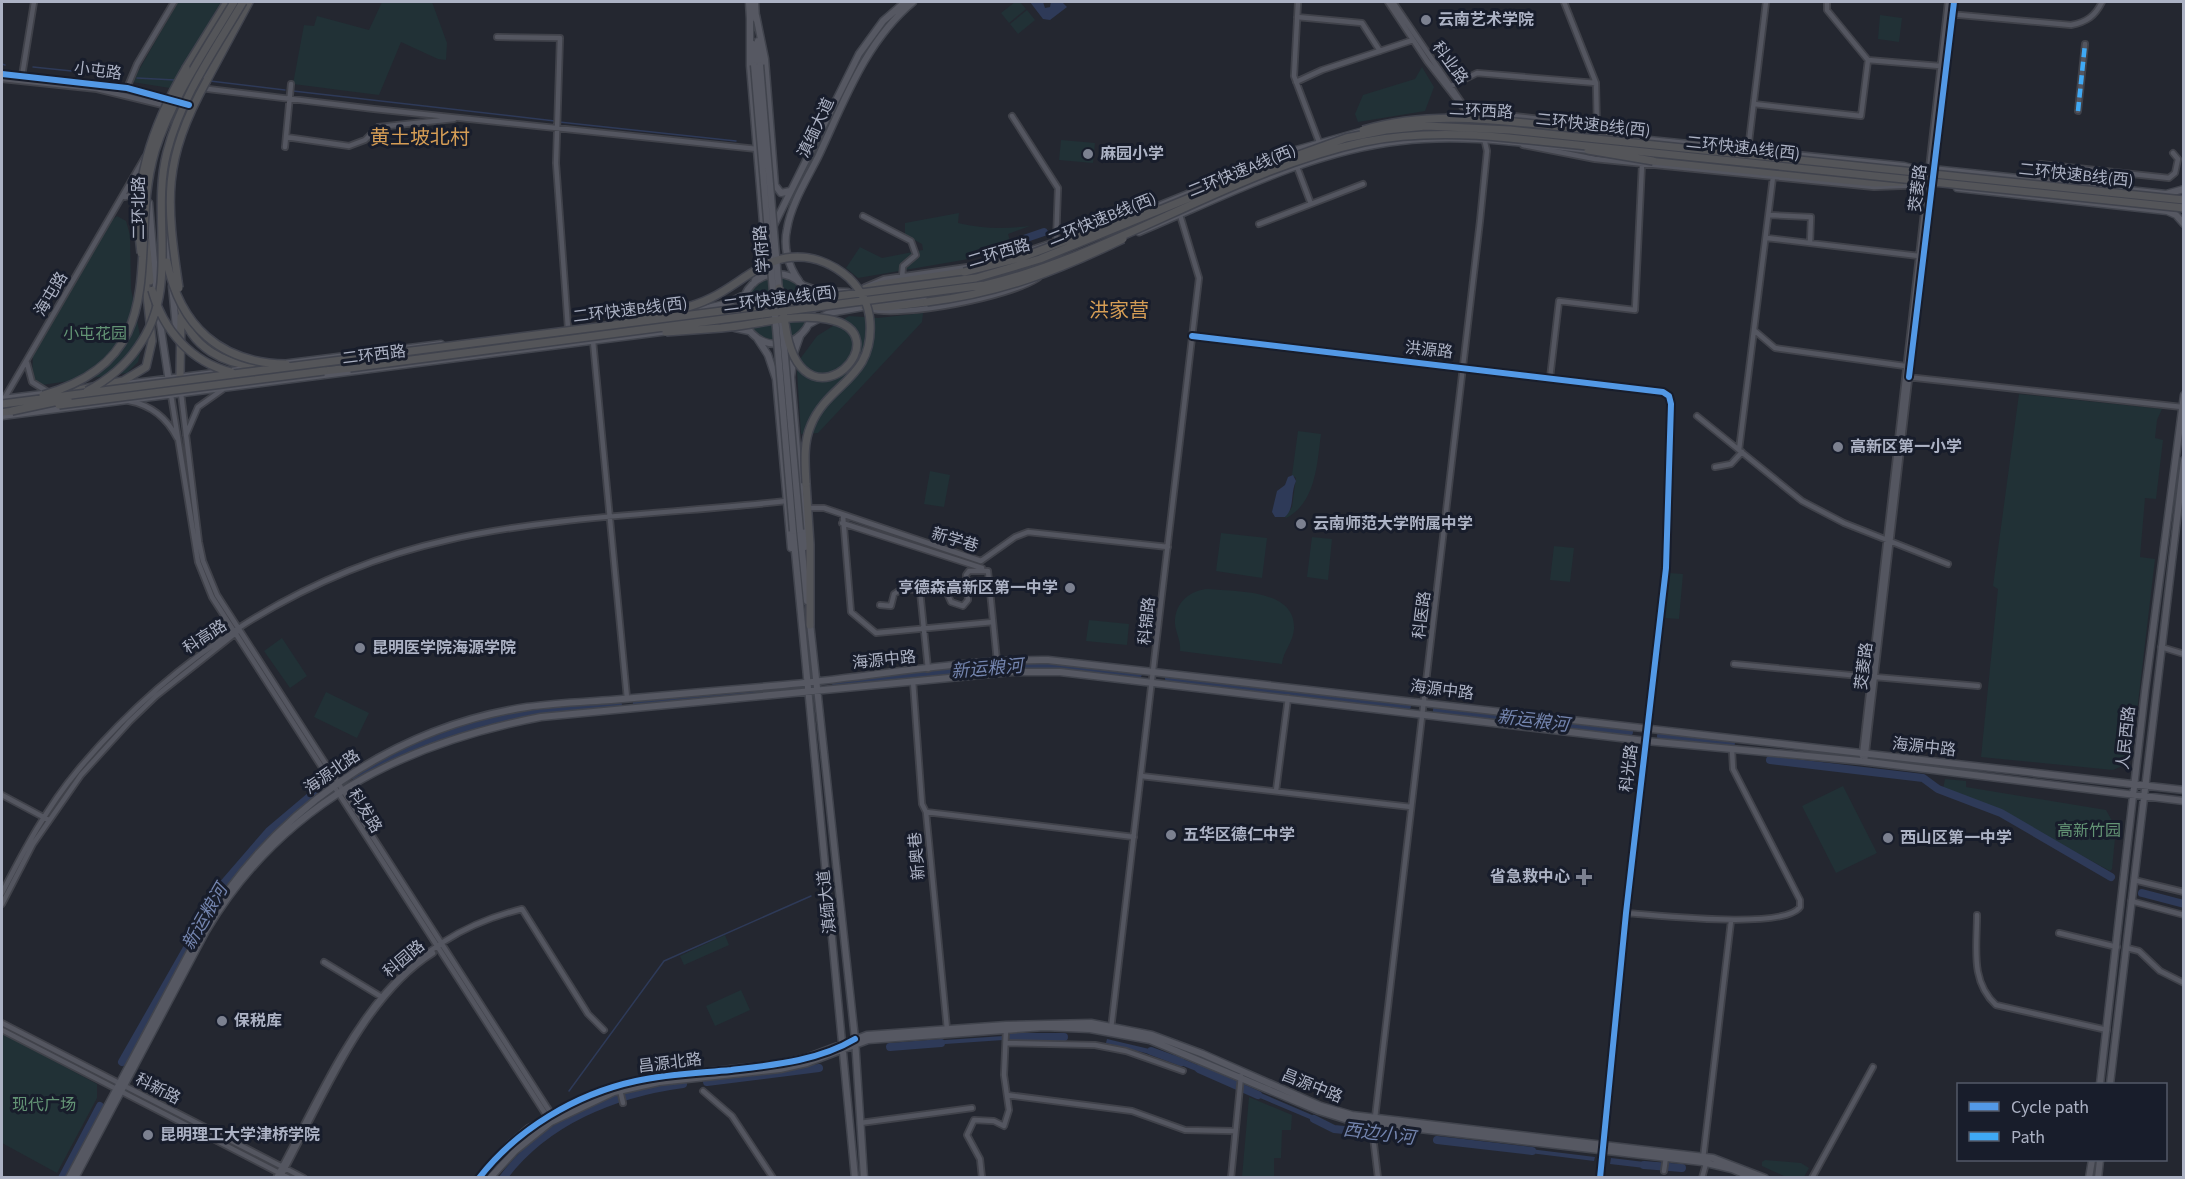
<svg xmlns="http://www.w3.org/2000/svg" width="2185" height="1179" font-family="'Source Sans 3','Noto Sans SC',sans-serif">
<rect width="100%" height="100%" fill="#242730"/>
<path fill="#213136" d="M178,2H221L170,88L132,82Z
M382,2H432L447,43L446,60L438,59L401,42L379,95L293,84L304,25L314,26L317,16L369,30Z
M1015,2H1020L1026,9L1009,23L1001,13Z
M1027,10L1035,20L1018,34L1010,24Z
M1880,15L1902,18L1899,42L1878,39Z
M1422,67L1434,87L1425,111L1358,122L1355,114L1363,95L1415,79Z
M1061,140L1095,143L1093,163L1059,160Z
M959,213L958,223C983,229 1005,229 1030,226L1008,234L1012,248L963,260L858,278L846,268L860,247L882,258L923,250L922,244L905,235V223Z
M117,216L126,221L130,235L131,289L142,346L138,362L127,373L41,385L32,379L33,355L111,221Z
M746 309a31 31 0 1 1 62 0a31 31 0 1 1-62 0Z
M923,313L922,322L818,433L801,434L797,371L800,359L817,336L849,316L878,318Z
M2019,394L2162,409L2157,420L2155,438L2163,440L2156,499L2145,498L2140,557L2155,559L2132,754H2129L2124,765L2113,770L1981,757L1998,589L1993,586Z
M1298,431L1321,434C1317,464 1316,503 1286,518L1285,517L1292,507L1296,478L1292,475Z
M930,471L950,475L944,507L924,504Z
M1221,533L1267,538L1262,578L1216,571Z
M1312,537L1332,539L1328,580L1307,577Z
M1554,546L1574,548L1570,582L1550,580Z
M1669,573L1683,574L1679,619L1665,618Z
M1208,589C1234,592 1296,588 1294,629C1293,643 1283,651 1282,664L1180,651C1181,640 1176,634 1175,624C1174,604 1189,590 1208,589Z
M1089,620L1129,624L1127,645L1086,641Z
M282,638L307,676L290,688L264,651Z
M326,692L369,713L357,738L314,717Z
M1945,779L1966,781V787L2106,810L2116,828L2112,869L2110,871L1999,810L1943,789Z
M1843,786L1877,853L1836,873L1802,806Z
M725,935L729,945L684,965L680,956Z
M741,990L750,1010L715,1026L706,1006Z
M2,1033L97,1084V1098L57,1173L2,1143Z
M1249,1097L1292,1115L1291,1130H1282L1281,1158H1274V1177H1242Z
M1765,1160L1801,1163L1809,1168L1804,1177H1786L1762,1166V1162Z"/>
<path fill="#2e3a58" d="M1030,2H1043L1045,8L1050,7L1051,2H1062L1067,7L1050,20L1043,19Z
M1293,475L1296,481C1290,494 1295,508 1285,517H1275L1272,512L1277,491L1285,485L1288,477Z
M1003,1036V1040L931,1045V1041Z
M1107,1039L1162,1052L1161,1057L1106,1043Z
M1173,1055L1208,1069L1206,1075L1171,1061Z
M1249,1088L1326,1121L1324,1125L1248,1093Z
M1521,1148L1595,1157L1594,1161L1521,1152Z
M1611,1158L1653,1163V1169L1610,1164Z"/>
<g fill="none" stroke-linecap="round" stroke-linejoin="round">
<path stroke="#2e3a58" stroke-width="1.5" d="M2,64L5,65
M33,67L120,76
M137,78L175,80
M210,81L285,90
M293,91L555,121
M559,122L736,141
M569,1091L664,961L811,896"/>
<path stroke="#2e3a58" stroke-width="8" d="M1012,243L1044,232
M1169,678L1407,706
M836,683L1029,664L1138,674
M637,703L788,688
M1437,710L1629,732
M1661,736L1731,743
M1770,760L1923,778L1938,789L2001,813L2111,877
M356,777C404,751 454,729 507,717C543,709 581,708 618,705
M2142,893L2184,904
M1013,1037H1064
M890,1047L941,1043
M1151,1051L1181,1062
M122,1062L224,883L269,831L314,793
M1199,1069L1258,1095
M707,1082L819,1068
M1314,1119L1334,1129L1344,1130
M1437,1140L1532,1151
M1644,1165L1682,1168
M62,1178L100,1106
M503,1178C545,1121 615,1093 683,1084"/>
<defs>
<path id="minor" d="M1298,2L1294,76L1319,142
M1388,2L1427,61L1472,119
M1393,2L1466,109
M1564,2L1596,83L1597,129
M1827,2V10L1868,60L1940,66
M1949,14L2071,25C2087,22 2095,16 2102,2
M1297,17L1362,23L1380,51
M497,37L560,38L556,163L568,328
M2,74L127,88L187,104
M22,76L34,2
M2,79L97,89L167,106
M1296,82L1322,70L1413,40
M1451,86L1477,73L1596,83
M127,88L137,64L174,2
M200,88L374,109L757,149
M1754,104L1861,116L1868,60
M2078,111L2085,44
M1012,116L1058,188L1056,242
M1449,116C1481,110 1570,120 1601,131
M286,137L349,146L365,140L378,127L454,119
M1523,145L1595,159L1874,187L1927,185
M285,147L291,84
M1748,150L1766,2
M2040,164L2169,178L2175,173L2178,159L2173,153
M1297,167L1311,204
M1933,172L1954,2
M125,197L134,194L142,195
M1770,215L1811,217L1810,243
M863,216L911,241L916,255L903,266L902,277
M1259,224L1363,184
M1767,238L1919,256
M1006,258L1060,240
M865,287L884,279L974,266
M869,309C902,318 1009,297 1038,278
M1755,331L1775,348L1905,366
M1192,336L1663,392L1669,396L1671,404L1666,568L1626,913L1600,1178
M593,341L627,698
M27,363L32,382L48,392
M1907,377L2182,407
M1550,378L1559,301L1635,310L1642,164
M181,393L199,542L203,561L217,595L554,1118
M171,395L198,562L212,597L550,1121
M4,399L145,157
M129,401C150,405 167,418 177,438
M1697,416L1802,501L1844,523L1948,564
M186,435L198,407L222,390
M1739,450L1773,177
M1715,467L1731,464L1742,452
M806,508H824L981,561L1015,537L1028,532L1168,547
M843,516L851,612L876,633L993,622
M842,523L982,568
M920,591L928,669
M880,605L891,606L894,594L903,588L920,591L934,586L946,591L951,602L963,606L968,600L966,575L969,571H988L997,661
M2161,647L2184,654
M1734,664L1871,677
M1875,677L1978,686
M913,681L922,804L926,812L947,1029
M1862,756L1948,2
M1865,761L1932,180
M1141,776L1411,807
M1276,791L1288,698
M2,795L47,819
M926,812L1134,837
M2134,880L2184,892
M2,893C24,850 47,807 78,770C172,657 303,572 448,540C558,515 674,514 786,501
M2131,901L2184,915
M2,904L33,844L81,775L130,721L156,696L237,632
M1626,913C1657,915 1784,930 1800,907V900L1733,769L1732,750
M1977,915C1977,948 1970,981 1996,1005L2107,1030
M2059,933L2117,947
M2127,948L2139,951L2160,971L2184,983
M324,962L380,996
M2,1023L304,1178
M1111,1029L1199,278L1180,215
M2,1030L289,1178
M1006,1043L1095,1045L1126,1051L1183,1071
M620,1090L623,1103
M703,1091L732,1116L773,1178
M1007,1095L1132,1111L1185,1130L1234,1131
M860,1123L972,1108
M1703,1159L1731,921
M1664,1171L1666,1157
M276,1178C340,1061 379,944 522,909L588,1014L604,1030
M280,1178C320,1105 361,998 433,953
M982,1178L980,1159L967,1135L974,1120L994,1121L1004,1126L1009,1110L1004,1075L1006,1030
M1231,1178L1241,1076
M1378,1178L1373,1136L1375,1118L1480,221L1487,151L1484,138
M1702,1178L1707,1160
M1812,1178L1873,1067"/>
<path id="major" d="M749,2L750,19
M755,2L756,19
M756,15L765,59L775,185L781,193L790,191
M750,16V66L764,235L762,260L754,283
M758,41L760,65
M753,44L754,65
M178,89L195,59
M1427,122L1486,124L1588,134
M1610,136L1904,166L1927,172
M1632,154L1885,180
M1923,168L2166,194L2184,189
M1957,188L2167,211L2176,215L2184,224
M149,203L157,297
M1151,209L1296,150L1367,130
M773,227L859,54L883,21L905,2
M1139,232C1223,197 1310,151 1401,141C1465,133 1529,144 1592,150
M762,256L769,236
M1026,260L1073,242
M170,266C168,242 164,217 165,193C169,137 196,90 223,43
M742 309a35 35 0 1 1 70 0a35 35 0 1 1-70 0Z
M963,277L985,272
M799,281C788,266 783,247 787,229C791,204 807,179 818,157C844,102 865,42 913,2
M802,285L819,291L848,292
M172,286L177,338
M878,304L960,294
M158,310L171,395
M695,311L728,303L746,294
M809,324L829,313L868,306
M735,328L749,331
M800,336L794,353L791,377L805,547
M757,338L768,355L776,379L791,548
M282,364L441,344
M118,385L254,368
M2,399L75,390
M2,416L669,331
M800,530L807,601
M793,531L855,1178
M810,623L855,1039L864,1178
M2100,1084L2145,691L2184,395
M2110,1084L2184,460
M69,1178L202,929C273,812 390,728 527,707C555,703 583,702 611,700C668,695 726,690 783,685C871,677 960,659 1048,660L2184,790
M75,1178L206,931C281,805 400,744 541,717L1012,672H1060L1646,741L1861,761L2184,801
M479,1178L509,1145L529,1128L613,1087L658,1077L779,1064L806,1058L867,1035L1006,1025L1091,1023L1152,1035L1203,1054L1321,1106L1352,1115L1713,1158L1765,1178
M490,1178L515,1151L551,1122L614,1092L659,1082L780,1069L807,1063L868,1040L1044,1027L1090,1029L1150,1040L1319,1111L1351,1121L1702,1162L1732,1169L1753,1178
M2089,1178L2092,1160
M2098,1178L2100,1160"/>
<path id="highway" d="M186,68L227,2
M207,80L249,2
M1574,128L1614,136
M1653,161L1875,183L1902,182
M146,241L150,281
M861,290L883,284L964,272
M864,306L886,307L927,302
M181,308C189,347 226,367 264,366
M324,371L350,368
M180,377L181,317
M73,391L123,381L146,367L152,341L145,277
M2,412L12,411
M806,483L810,544V625"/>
</defs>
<use href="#minor" stroke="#40424a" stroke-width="8"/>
<use href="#major" stroke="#41444d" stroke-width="9"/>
<use href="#highway" stroke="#40434d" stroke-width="10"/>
<use href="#minor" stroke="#545660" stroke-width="4.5"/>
<use href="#major" stroke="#565862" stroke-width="6"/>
<use href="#highway" stroke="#545559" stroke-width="7"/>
<defs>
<path id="major-bridge" d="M754,65L793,531
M760,65L779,291
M782,322L800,530"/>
<path id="highway-bridge" d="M1363,130C1432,109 1504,121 1574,128
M1588,150L1653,161
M141,253C131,185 152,126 186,68
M167,262C180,326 220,363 286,364
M964,272L1020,258L1156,207
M179,288C166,200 162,161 207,80
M152,290C163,330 191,362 231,372
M927,302C1001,293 1057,271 1123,239
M627,320C655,314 685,311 711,298C736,286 758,263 786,258C810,254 832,263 849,278C861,290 869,305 870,322C874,379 828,383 811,425C803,443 805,464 806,483
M666,332L721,328L730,327C760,324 797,313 827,319C905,333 808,433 787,335L779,288
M350,368L985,285C1115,254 1234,170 1364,142C1413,132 1461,133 1509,138L2184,208
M87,391C108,380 125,366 138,347C181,287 150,218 167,152C181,97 215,50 243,2
M43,395C178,357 126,249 155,151C172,98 206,49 234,2
M2,404L976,278L1040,259L1265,167L1346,138L1386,130L1426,126L1510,130L2184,200
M59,405L324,371
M12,411L68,399"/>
</defs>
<use href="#major-bridge" stroke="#41444d" stroke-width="9" stroke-linecap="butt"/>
<use href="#highway-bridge" stroke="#40434d" stroke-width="10" stroke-linecap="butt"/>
<use href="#major-bridge" stroke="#565862" stroke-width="6"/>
<use href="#highway-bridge" stroke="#545559" stroke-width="7"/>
<path stroke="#3fa9f5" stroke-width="4.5" stroke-dasharray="9 4.5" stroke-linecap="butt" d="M2078,111L2085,44"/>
<defs>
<path id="cycleway" d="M2,74L127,88L189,105
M1192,336L1663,392L1669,396L1671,404L1666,568L1626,913L1600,1178
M1909,377L1954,2
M479,1178C517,1129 576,1094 636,1081C667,1074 699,1073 731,1070C773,1065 818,1061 855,1039"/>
</defs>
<use href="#cycleway" stroke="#181d2b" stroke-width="10"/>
<use href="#cycleway" stroke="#5399e6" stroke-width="6"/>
</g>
<g fill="#7c8190" stroke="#181d2b" stroke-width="2">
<circle cx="1426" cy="20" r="6"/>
<circle cx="1088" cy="154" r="6"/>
<circle cx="1838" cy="447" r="6"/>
<circle cx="1301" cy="524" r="6"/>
<circle cx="1070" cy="588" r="6"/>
<circle cx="360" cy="648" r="6"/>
<circle cx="1171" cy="835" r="6"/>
<circle cx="1888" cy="838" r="6"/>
<path d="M1581 868h6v6h6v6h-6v6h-6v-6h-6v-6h6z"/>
<circle cx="222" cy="1021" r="6"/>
<circle cx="148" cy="1135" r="6"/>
</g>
<g text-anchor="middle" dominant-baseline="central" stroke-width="6" stroke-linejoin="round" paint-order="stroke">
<g font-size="16" font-weight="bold" fill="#acb2c4" stroke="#181d2b" text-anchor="start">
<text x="1438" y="20">云南艺术学院</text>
<text x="1100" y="154">麻园小学</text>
<text x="1850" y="447">高新区第一小学</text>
<text x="1313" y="524">云南师范大学附属中学</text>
<text x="1058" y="588" text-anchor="end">亨德森高新区第一中学</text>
<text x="372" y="648">昆明医学院海源学院</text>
<text x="1183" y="835">五华区德仁中学</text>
<text x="1900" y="838">西山区第一中学</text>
<text x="1570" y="877" text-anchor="end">省急救中心</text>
<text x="234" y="1021">保税库</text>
<text x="160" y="1135">昆明理工大学津桥学院</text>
</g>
<g font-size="16" fill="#acb2c4" stroke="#181d2b">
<text transform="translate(1450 63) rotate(54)">科业路</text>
<text transform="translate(98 71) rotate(7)">小屯路</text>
<text transform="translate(1481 111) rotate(3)">二环西路</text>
<text transform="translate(1593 125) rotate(6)">二环快速B线(西)</text>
<text transform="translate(816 128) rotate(-65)">滇缅大道</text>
<text transform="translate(1743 148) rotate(6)">二环快速A线(西)</text>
<text transform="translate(1242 171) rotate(-22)">二环快速A线(西)</text>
<text transform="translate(2076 175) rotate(6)">二环快速B线(西)</text>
<text transform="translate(1918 188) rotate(-83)">茭菱路</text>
<text transform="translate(139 208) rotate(-90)">二环北路</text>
<text transform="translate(1102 219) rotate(-22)">二环快速B线(西)</text>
<text transform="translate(762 249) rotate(-95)">学府路</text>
<text transform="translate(999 253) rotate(-16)">二环西路</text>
<text transform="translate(51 294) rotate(-59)">海屯路</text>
<text transform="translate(780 299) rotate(-7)">二环快速A线(西)</text>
<text transform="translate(630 310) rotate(-7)">二环快速B线(西)</text>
<text transform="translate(1429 350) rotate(6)">洪源路</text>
<text transform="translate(374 355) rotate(-7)">二环西路</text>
<text transform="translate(955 540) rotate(17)">新学巷</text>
<text transform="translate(1422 615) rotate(-83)">科医路</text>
<text transform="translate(1147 621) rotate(-84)">科锦路</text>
<text transform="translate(205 637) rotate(-33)">科高路</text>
<text transform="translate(884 660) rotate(-6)">海源中路</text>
<text transform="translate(1864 666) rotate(-83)">茭菱路</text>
<text transform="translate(1442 690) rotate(7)">海源中路</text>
<text transform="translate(2126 738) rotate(-84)">人民西路</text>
<text transform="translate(1924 747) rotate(6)">海源中路</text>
<text transform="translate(1629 768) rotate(-83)">科光路</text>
<text transform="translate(332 772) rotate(-35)">海源北路</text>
<text transform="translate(365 811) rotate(58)">科发路</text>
<text transform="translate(917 856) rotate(-95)">新奥巷</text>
<text transform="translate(827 902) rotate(-96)">滇缅大道</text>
<text transform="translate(404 959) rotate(-40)">科园路</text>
<text transform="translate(670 1063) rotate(-7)">昌源北路</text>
<text transform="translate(1312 1086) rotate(22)">昌源中路</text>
<text transform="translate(158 1089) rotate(27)">科新路</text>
</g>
<g font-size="16" fill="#639475" stroke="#181d2b">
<text x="95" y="334">小屯花园</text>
<text x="2089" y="831">高新竹园</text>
<text x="44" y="1105">现代广场</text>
</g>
<g font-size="18" font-style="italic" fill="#7384ae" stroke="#181d2b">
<text transform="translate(987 669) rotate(-5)">新运粮河</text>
<text transform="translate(1533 721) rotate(7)">新运粮河</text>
<text transform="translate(205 917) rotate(-60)">新运粮河</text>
<text transform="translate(1379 1134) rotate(7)">西边小河</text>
</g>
<g font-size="20" fill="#d59d55" stroke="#181d2b">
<text x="420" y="138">黄土坡北村</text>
<text x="1119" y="311">洪家营</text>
</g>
</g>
<rect width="2185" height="1179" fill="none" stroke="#acb2c4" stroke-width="6"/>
<rect x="1957" y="1083" width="210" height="78" fill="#181d2b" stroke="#535968" stroke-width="1.5"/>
<rect x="1969" y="1102" width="30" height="9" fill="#5399e6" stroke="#535968" stroke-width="1.5"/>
<text x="2011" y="1113" font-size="18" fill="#acb2c4">Cycle path</text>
<rect x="1969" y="1132" width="30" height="9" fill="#3fa9f5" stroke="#535968" stroke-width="1.5"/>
<text x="2011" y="1143" font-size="18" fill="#acb2c4">Path</text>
</svg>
